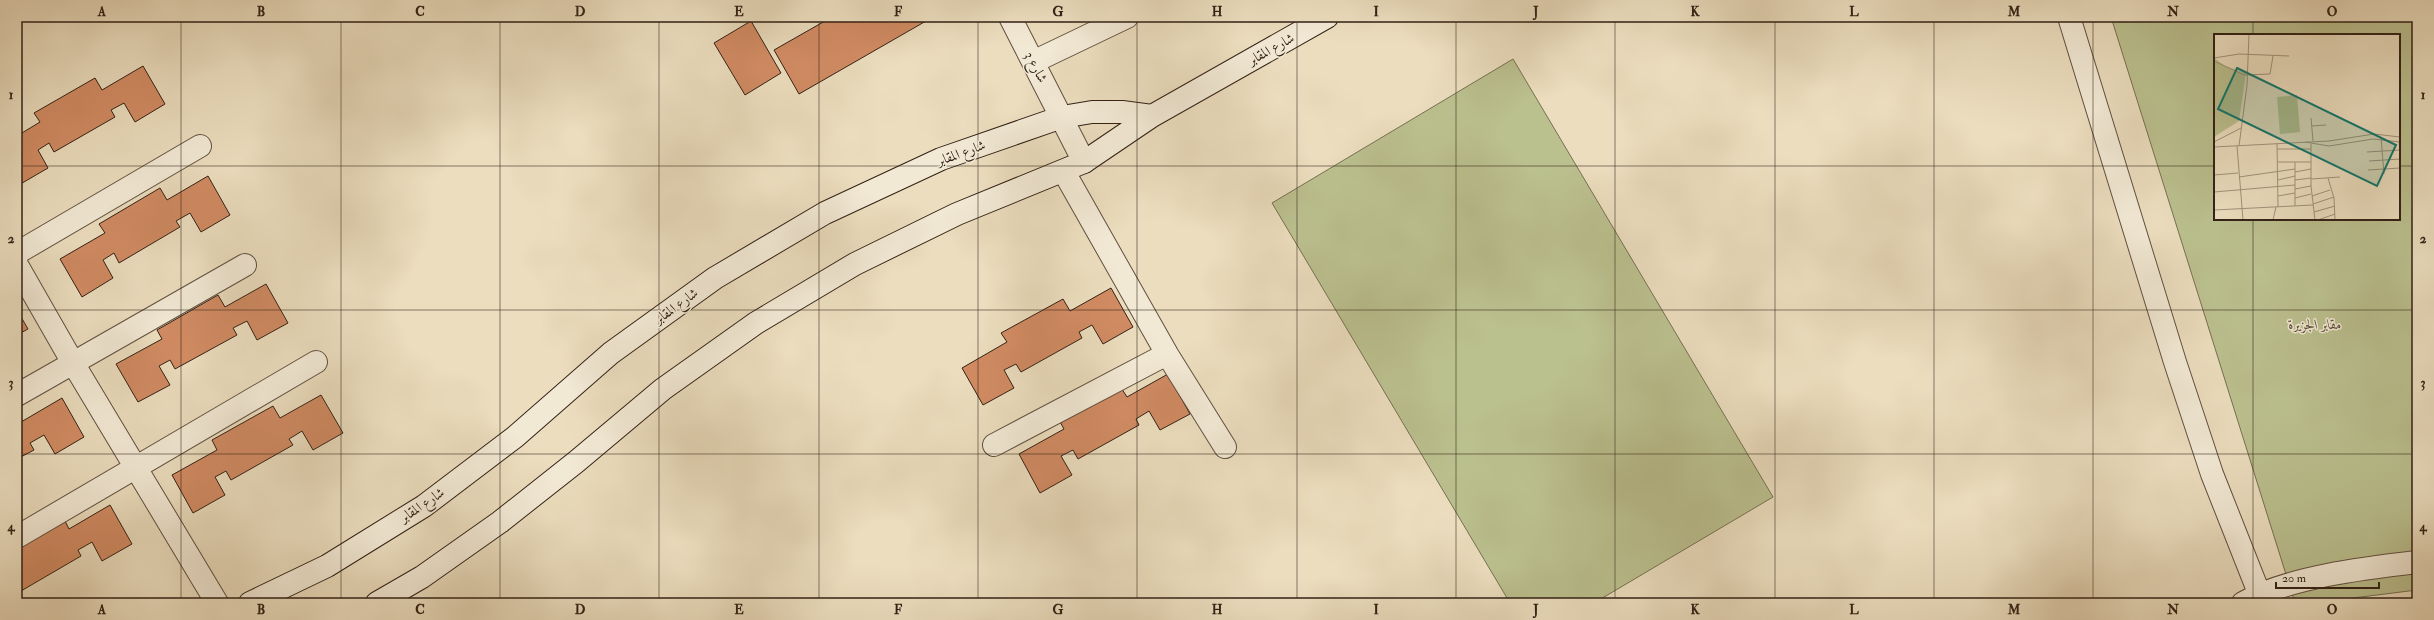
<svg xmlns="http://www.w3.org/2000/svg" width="2434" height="620" font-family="'IM FELL Double Pica',Amiri,serif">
<rect width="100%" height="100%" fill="#ebddbe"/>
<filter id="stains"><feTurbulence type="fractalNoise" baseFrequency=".005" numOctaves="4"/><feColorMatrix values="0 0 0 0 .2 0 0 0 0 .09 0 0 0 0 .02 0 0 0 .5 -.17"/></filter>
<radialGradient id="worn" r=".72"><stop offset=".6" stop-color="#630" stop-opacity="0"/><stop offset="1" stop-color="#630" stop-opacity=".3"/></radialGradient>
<path fill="#bbc08f" stroke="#767052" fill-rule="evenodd" d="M2111,17H2417V590L2313,603H2295ZM2215,35H2399V219H2215Z
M1513,59L1773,497L1594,603H1510L1272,203Z"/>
<path fill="#d18b63" stroke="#322116" d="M832,17H933L799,94L774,50Z
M751,21L781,73L745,95L714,43Z
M143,66L165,104L135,122L124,103L111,110L115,117L54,152L49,143L38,150L48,168L17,186V136L40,122L34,113L95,78L102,90Z
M208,176L230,215L201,232L190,213L176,221L180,227L119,263L114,253L103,260L113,278L82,297L60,259L105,233L99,224L160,188L167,200Z
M266,284L288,323L257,340L247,321L233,328L237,335L175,369L170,360L159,366L170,385L138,402L116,364L162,339L157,330L218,295L225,307Z
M1111,288L1133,327L1103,344L1092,325L1079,332L1082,338L1021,372L1016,364L1004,370L1014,388L983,405L962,368L1007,342L1001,333L1063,299L1070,311Z
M17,310L28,329L17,335Z
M1168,374L1190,414L1160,430L1149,411L1136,419L1139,425L1078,459L1073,450L1061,456L1072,475L1040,493L1019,454L1064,429L1059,420L1120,386L1127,397Z
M321,395L343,433L313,450L302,431L289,439L293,445L231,480L226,471L215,477L225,495L193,513L172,475L217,450L212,440L273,406L280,418Z
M62,398L84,437L55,454L44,435L30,443L34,450L17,459V415L21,422Z
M110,505L132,544L102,561L92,542L78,550L81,556L21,591L17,585V543L63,517L69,529Z"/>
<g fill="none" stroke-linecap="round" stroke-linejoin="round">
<defs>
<path id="street" d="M1010,17L1084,162
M2069,17L2175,362L2212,474L2263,603
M1033,62L1127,17
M1064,172L1167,354L1225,447
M17,253L200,146
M17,265L73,363L217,603
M17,395L245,265
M994,445L1167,354
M17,537L316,362
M2243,603C2288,577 2365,568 2417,562"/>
<path id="secondary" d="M250,603L327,566L424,506L515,437L611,353L715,278L825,213L941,159L1062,117L1092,112H1122L1152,116
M377,603L422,577L500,522L576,462L663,389L756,323L855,264L957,214L1084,162L1152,116L1327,17"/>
</defs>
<use href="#street" stroke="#605040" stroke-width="24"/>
<use href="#secondary" stroke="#322116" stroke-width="24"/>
<use href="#street" stroke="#f2e9d5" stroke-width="22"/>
<use href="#secondary" stroke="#f2e9d5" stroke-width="22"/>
</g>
<path fill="none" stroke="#322116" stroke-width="1" stroke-opacity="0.55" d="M181,17V603M341,17V603M500,17V603M659,17V603M819,17V603M978,17V603M1137,17V603M1297,17V603M1456,17V603M1615,17V603M1775,17V603M1934,17V603M2093,17V603M2253,17V35M17,166H2215M2399,166H2417M2253,219V603M17,310H2417M17,454H2417"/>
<g text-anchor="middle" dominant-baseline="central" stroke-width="3" stroke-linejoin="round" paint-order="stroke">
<g font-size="14" fill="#322116" stroke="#f2e9d5">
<text transform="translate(1271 49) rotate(-29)">شارع المقابر</text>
<text transform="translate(1036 67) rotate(62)">شارع 3</text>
<text transform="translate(961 153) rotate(-20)">شارع المقابر</text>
<text transform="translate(676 306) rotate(-36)">شارع المقابر</text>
<text transform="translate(422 505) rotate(-34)">شارع المقابر</text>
</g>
<g font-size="14" font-style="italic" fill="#544934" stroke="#f2e9d5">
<text x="2315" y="324">مقابر الجزيرة</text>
</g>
</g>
<g transform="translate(2214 34)">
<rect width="186" height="186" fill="#ebddbe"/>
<path d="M0,24L11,32L32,39L25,87L0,103ZM83,61L86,98L66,100L63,63Z" fill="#bbc08f"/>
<path fill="none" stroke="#a1927b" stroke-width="1" d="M0,24L25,20L75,22M0,27L30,41L56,40L59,22M97,84L99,107M98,92L112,91M167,103L170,140M185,107L186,119M0,108L27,94M91,108L115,112L159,105L186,108M63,109L64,173M97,110V152L101,186M23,112L29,186M25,112L33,51L35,0M0,113L115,107L160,100L186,103M63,115H97M153,118L186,116M155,127L186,125M64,128H97M81,128V172M154,136L186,134M81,138L97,135M0,141L24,139M25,143L81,135M114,144L120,164L121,186M97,145L126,143M64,146L81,142M81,146L97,144M81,155L97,152M0,158L81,151M64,162L81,159M98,162L116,156M81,164L97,160M99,170L120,163M0,176L99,171M100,178L121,172M59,186L62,173M104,186L121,180"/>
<path fill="#0f766e" fill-opacity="0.15" stroke="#0f766e" stroke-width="2" d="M23,34L182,111L163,152L4,75Z"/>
<rect width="186" height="186" fill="none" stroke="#322116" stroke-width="2"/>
</g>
<rect width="2434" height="620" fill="none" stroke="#ebddbe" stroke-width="44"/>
<path d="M2276 582v6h103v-6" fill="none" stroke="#322116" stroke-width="2"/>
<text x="2282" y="582" font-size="12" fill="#322116" stroke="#f2e9d5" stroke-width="3" paint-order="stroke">20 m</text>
<rect x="22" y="22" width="2390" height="576" fill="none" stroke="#322116" stroke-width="1.5"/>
<g font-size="13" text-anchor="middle" font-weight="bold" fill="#322116">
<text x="102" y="16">A</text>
<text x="261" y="16">B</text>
<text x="420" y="16">C</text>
<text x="580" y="16">D</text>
<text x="739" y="16">E</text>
<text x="898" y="16">F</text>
<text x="1058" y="16">G</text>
<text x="1217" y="16">H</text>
<text x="1376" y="16">I</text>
<text x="1536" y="16">J</text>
<text x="1695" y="16">K</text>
<text x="1854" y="16">L</text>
<text x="2014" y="16">M</text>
<text x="2173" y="16">N</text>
<text x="2332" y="16">O</text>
<text x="11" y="99">1</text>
<text x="2423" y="99">1</text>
<text x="11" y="243">2</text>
<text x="2423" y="243">2</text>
<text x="11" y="387">3</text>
<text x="2423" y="387">3</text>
<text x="11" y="531">4</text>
<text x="2423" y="531">4</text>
<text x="102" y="614">A</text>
<text x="261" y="614">B</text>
<text x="420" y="614">C</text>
<text x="580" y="614">D</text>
<text x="739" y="614">E</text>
<text x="898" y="614">F</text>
<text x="1058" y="614">G</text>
<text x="1217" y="614">H</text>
<text x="1376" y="614">I</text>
<text x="1536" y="614">J</text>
<text x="1695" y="614">K</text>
<text x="1854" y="614">L</text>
<text x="2014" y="614">M</text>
<text x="2173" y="614">N</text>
<text x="2332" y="614">O</text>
</g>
<rect width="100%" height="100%" filter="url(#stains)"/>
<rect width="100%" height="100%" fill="url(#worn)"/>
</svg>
